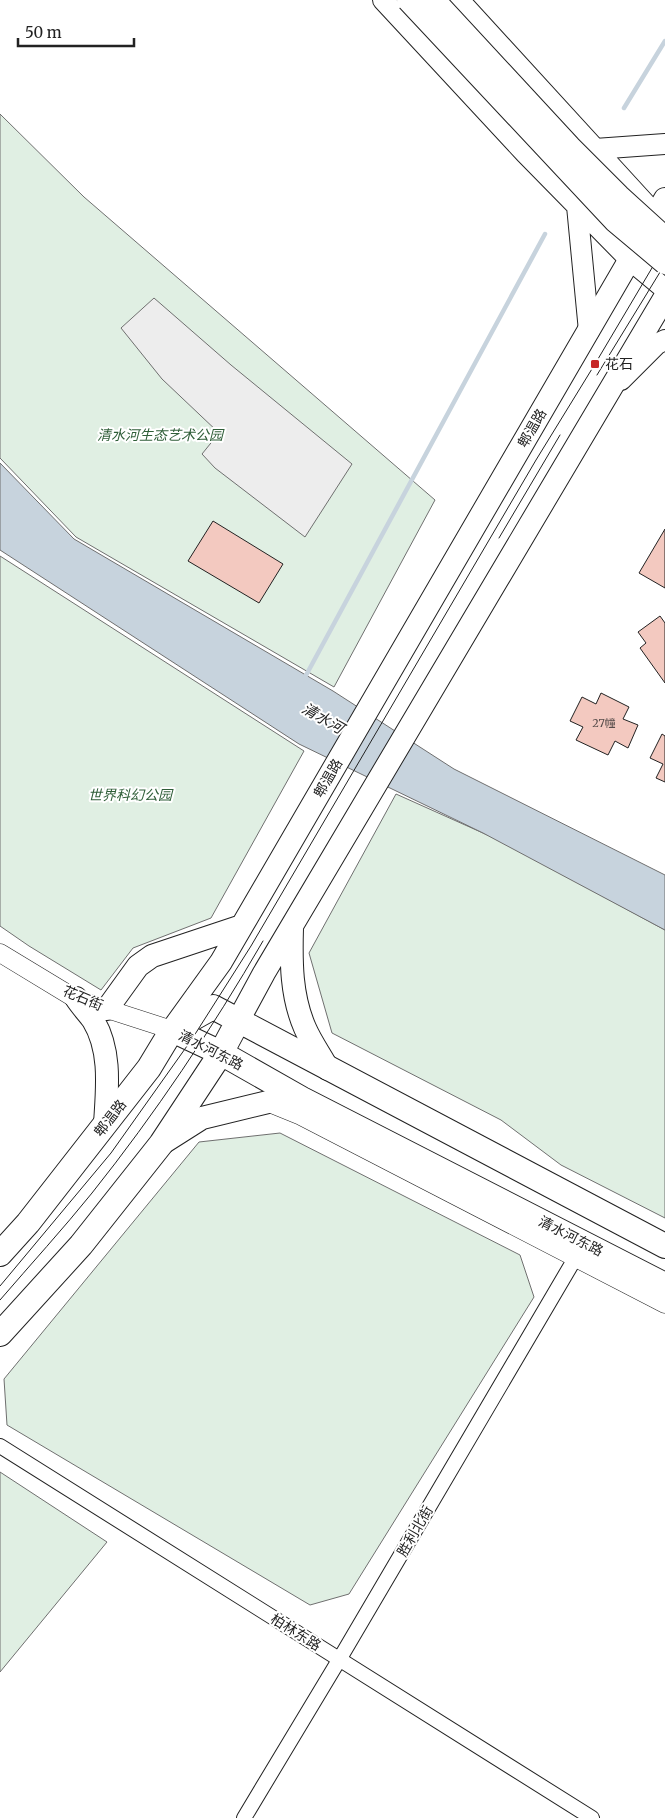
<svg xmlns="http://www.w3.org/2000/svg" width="665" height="1818" font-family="Merriweather,'Noto Sans SC',serif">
<rect width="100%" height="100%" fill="#fff"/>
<path fill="#e0efe3" stroke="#6f6f6f" d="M0,114L84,197L435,500L334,687L76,537L0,458Z
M0,556L304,751L211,918L133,948L101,990L29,946L0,926Z
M396,794L503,842L665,930V1218L561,1165L501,1120L332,1033L309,953Z
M280,1133L520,1255L534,1297L349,1594L310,1605L7,1425L4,1379L199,1142Z
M0,1472L107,1542L0,1672Z"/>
<path fill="#ededed" stroke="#6f6f6f" d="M154,298L231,365L352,464L305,537L215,468L202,454L219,433L162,379L121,328Z"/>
<path fill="#c7d3dd" stroke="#6f6f6f" d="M0,463L74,539L333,691L454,769L665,875V930L483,833L299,744L0,550Z"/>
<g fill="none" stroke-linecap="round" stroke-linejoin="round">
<path stroke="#c7d3dd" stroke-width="4.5" d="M624,108L665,41
M304,679L545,234"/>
</g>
<path fill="#f3c9c0" stroke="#222" d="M213,521L283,564L259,603L188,561Z
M665,529V588L639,573Z
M660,616L665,623V683L640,648L646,643L638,632Z
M601,693L629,707L623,719L638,725L628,748L615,741L608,755L576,740L583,727L570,721L582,697L596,704Z
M662,734L665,736V782L656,778L663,764L650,758Z"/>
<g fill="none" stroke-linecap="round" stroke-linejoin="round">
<defs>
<path id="minor" d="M0,1446L592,1818
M244,1818L339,1660L580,1250"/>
<path id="tertiary" d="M0,953L76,999L172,1030
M269,1103L301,1116L665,1304"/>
<path id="secondary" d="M383,0L525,153L630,260L665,289
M459,0L663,223
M595,149L665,144
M577,206L589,331
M621,380L657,344L665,340"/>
<path id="primary" d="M292,928C291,962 291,996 305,1028C311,1042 321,1056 328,1069
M76,998C81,1006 88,1013 93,1020C112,1051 107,1090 105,1124
M107,1009L138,966L152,956L242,926
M238,1021L264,973L665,297
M172,1030L221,962L665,199
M161,1144L202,1118L268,1102L302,1099"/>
<path id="trunk" d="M172,1030L221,1053L302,1099L665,1285
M0,1254L28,1223L149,1068L172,1030L213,1007L665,1246
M0,1334L81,1245L161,1144L221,1053L238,1021"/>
</defs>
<use href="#minor" stroke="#222" stroke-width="16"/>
<use href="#tertiary" stroke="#222" stroke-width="19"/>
<use href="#secondary" stroke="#222" stroke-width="22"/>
<use href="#primary" stroke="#222" stroke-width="24"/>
<use href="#trunk" stroke="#222" stroke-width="26"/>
<use href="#minor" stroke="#fff" stroke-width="14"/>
<use href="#tertiary" stroke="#fff" stroke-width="18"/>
<use href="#secondary" stroke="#fff" stroke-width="20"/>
<use href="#primary" stroke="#fff" stroke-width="22"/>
<use href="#trunk" stroke="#fff" stroke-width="24"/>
<path stroke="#222" stroke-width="1" d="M597,375L665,264
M499,538L560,435
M0,1286L111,1153L192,1039L251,946L536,460L595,364L665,246
M0,1300C31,1264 63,1229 92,1193C155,1114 212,1029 263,941"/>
<defs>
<path id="primary-bridge" d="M408,0L615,221L665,263
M434,0L570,147L619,196L665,238"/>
</defs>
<use href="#primary-bridge" stroke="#222" stroke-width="24" stroke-linecap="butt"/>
<use href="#primary-bridge" stroke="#fff" stroke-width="22"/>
</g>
<rect fill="#c62828" stroke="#fff" stroke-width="2" x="590" y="359" width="10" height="10" rx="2.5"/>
<g text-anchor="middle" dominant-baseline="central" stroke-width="4" stroke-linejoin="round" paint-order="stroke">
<g font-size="11" fill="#564c4a">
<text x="604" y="723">27幢</text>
</g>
<g font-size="14" fill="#222" stroke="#fff" text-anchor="start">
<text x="605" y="364">花石</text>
</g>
<g font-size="14" fill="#222" stroke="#fff">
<text transform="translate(532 428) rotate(-60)">郫温路</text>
<text transform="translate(328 778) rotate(-60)">郫温路</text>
<text transform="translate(83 998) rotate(23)">花石街</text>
<text transform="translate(211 1050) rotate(27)">清水河东路</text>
<text transform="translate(110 1118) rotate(-52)">郫温路</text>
<text transform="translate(571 1236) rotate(27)">清水河东路</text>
<text transform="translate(415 1531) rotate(-60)">胜利北街</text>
<text transform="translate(296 1632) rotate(32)">柏林东路</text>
</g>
<g font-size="14" font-style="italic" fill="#2f5e38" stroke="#fff">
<text x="160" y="435">清水河生态艺术公园</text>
<text x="130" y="795">世界科幻公园</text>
</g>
<g font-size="15" font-style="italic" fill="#222" stroke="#fff">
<text transform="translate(323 718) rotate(30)">清水河</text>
</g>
</g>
<path d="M18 38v8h116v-8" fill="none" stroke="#222222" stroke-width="2.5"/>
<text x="25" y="38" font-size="15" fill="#222222" stroke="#ffffff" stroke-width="4" paint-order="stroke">50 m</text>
</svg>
